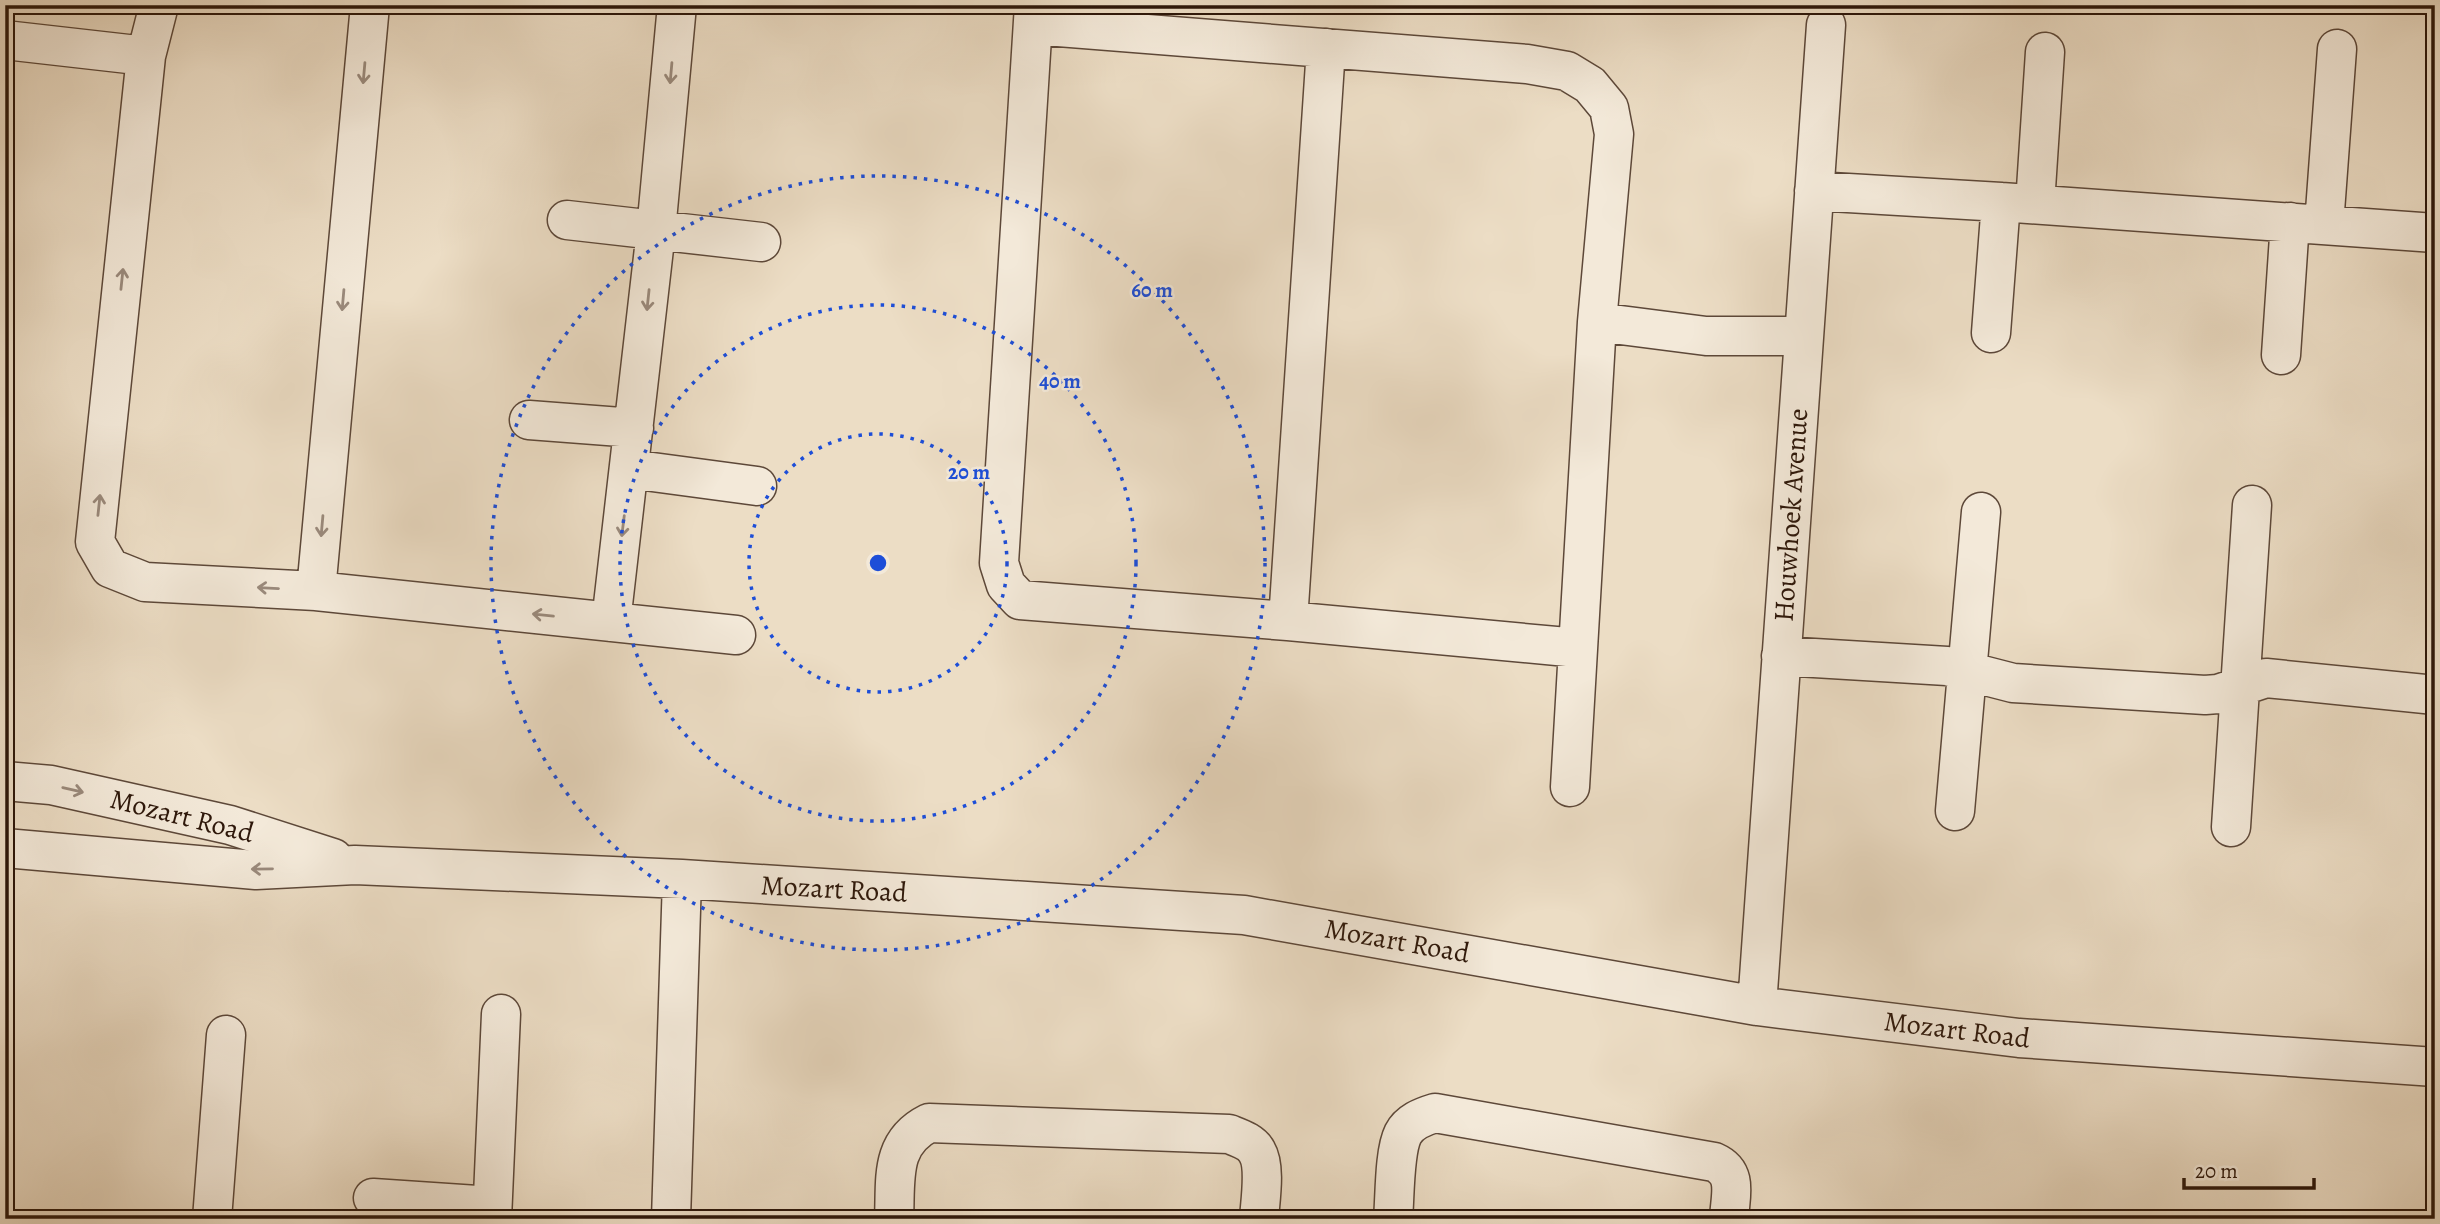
<svg xmlns="http://www.w3.org/2000/svg" width="2440" height="1224" font-family="Alegreya,serif">
<rect width="100%" height="100%" fill="#ecddc5"/>
<filter id="stains"><feTurbulence type="fractalNoise" baseFrequency=".00286" numOctaves="4"/><feColorMatrix values="0 0 0 0 .2 0 0 0 0 .09 0 0 0 0 .02 0 0 0 .5 -.17"/></filter>
<radialGradient id="worn" r=".72"><stop offset=".6" stop-color="#630" stop-opacity="0"/><stop offset="1" stop-color="#630" stop-opacity=".3"/></radialGradient>
<g fill="none" stroke-linecap="round" stroke-linejoin="round">
<defs>
<path id="minor" d="M159,5L146,56L95,542L110,568L145,582L316,591L736,635
M1034,5L999,563L1006,585L1020,600L1288,621L1578,648
M1033,25L1527,64L1567,71L1590,85L1609,108L1614,134L1597,322L1570,787
M5,40L146,56
M1814,191L2001,202L2435,233
M2035,204L2045,52
M567,220L761,242
M2324,225L2337,49
M1597,322L1706,336H1804
M1991,333L2001,202
M2281,355L2290,222
M529,420L634,428
M630,469L757,486
M316,591L370,5
M1288,621L1326,48
M611,622L656,231L677,5
M1781,656L1947,666L2013,683L2205,695L2218,694L2266,678L2435,695
M5,781L51,785L230,825L333,858
M1955,811L1981,512
M2231,827L2252,505
M5,848L256,870L355,865L682,879L1244,915L1757,1006L2019,1038L2435,1067
M1757,1006L1826,25
M373,1198L492,1206
M212,1219L226,1035
M492,1219L501,1014
M671,1219L682,879
M894,1219C896,1180 889,1143 929,1123L1229,1134C1239,1138 1252,1142 1257,1152C1266,1167 1260,1202 1259,1219
M1393,1219C1395,1197 1394,1152 1403,1134C1409,1122 1422,1117 1435,1113L1714,1162C1739,1173 1730,1196 1729,1219"/>
</defs>
<use href="#minor" stroke="#5d4839" stroke-width="41"/>
<use href="#minor" stroke="#f3e9d9" stroke-width="38"/>
</g>
<defs><path id="oneway-shaft" d="M-6 0H5M1.5-3L5.5 0L1.5 3" fill="none" stroke-width="1.6" stroke-linecap="round" stroke-linejoin="round" transform="scale(1.75)"/></defs>
<g stroke="#9a8a7c">
<use href="#oneway-shaft" transform="translate(364 73) rotate(95)"/>
<use href="#oneway-shaft" transform="translate(671 73) rotate(95)"/>
<use href="#oneway-shaft" transform="translate(122 279) rotate(-84)"/>
<use href="#oneway-shaft" transform="translate(343 300) rotate(95)"/>
<use href="#oneway-shaft" transform="translate(648 300) rotate(96)"/>
<use href="#oneway-shaft" transform="translate(99 505) rotate(-84)"/>
<use href="#oneway-shaft" transform="translate(322 526) rotate(95)"/>
<use href="#oneway-shaft" transform="translate(623 526) rotate(97)"/>
<use href="#oneway-shaft" transform="translate(268 588) rotate(-177)"/>
<use href="#oneway-shaft" transform="translate(543 615) rotate(-174)"/>
<use href="#oneway-shaft" transform="translate(73 790) rotate(13)"/>
<use href="#oneway-shaft" transform="translate(262 869) rotate(179)"/>
</g>
<g fill="none" stroke="#1d4ed8" stroke-width="3.5" stroke-dasharray="3.5 7">
<circle cx="878" cy="563" r="129"/>
<circle cx="878" cy="563" r="258"/>
<circle cx="878" cy="563" r="387"/>
</g>
<g text-anchor="middle" dominant-baseline="central" stroke-width="5" stroke-linejoin="round" paint-order="stroke">
<g font-size="28" fill="#2d170a" stroke="#f3e9d9">
<text transform="translate(1791 515) rotate(-86)">Houwhoek Avenue</text>
<text transform="translate(182 816) rotate(14)">Mozart Road</text>
<text transform="translate(834 889) rotate(3)">Mozart Road</text>
<text transform="translate(1397 941) rotate(10)">Mozart Road</text>
<text transform="translate(1957 1030) rotate(7)">Mozart Road</text>
</g>
</g>
<circle cx="878" cy="563" r="10" fill="#1d4ed8" stroke="#f3e9d9" stroke-width="3.5"/>
<g font-size="21" text-anchor="middle" font-weight="bold" fill="#1d4ed8" stroke="#f3e9d9" stroke-width="5" stroke-linejoin="round" paint-order="stroke">
<text x="1152" y="297">60 m</text>
<text x="1060" y="388">40 m</text>
<text x="969" y="479">20 m</text>
</g>
<rect width="2440" height="1224" fill="none" stroke="#ecddc5" stroke-width="28"/>
<rect x="7" y="7" width="2426" height="1210" fill="none" stroke="#2d170a" stroke-width="3.5"/>
<rect x="14" y="14" width="2412" height="1196" fill="none" stroke="#2d170a" stroke-width="2"/>
<path d="M2184 1178v10h130v-10" fill="none" stroke="#2d170a" stroke-width="3.5"/>
<text x="2195" y="1178" font-size="21" fill="#2d170a" stroke="#f3e9d9" stroke-width="5" paint-order="stroke">20 m</text>
<rect width="100%" height="100%" filter="url(#stains)"/>
<rect width="100%" height="100%" fill="url(#worn)"/>
</svg>
